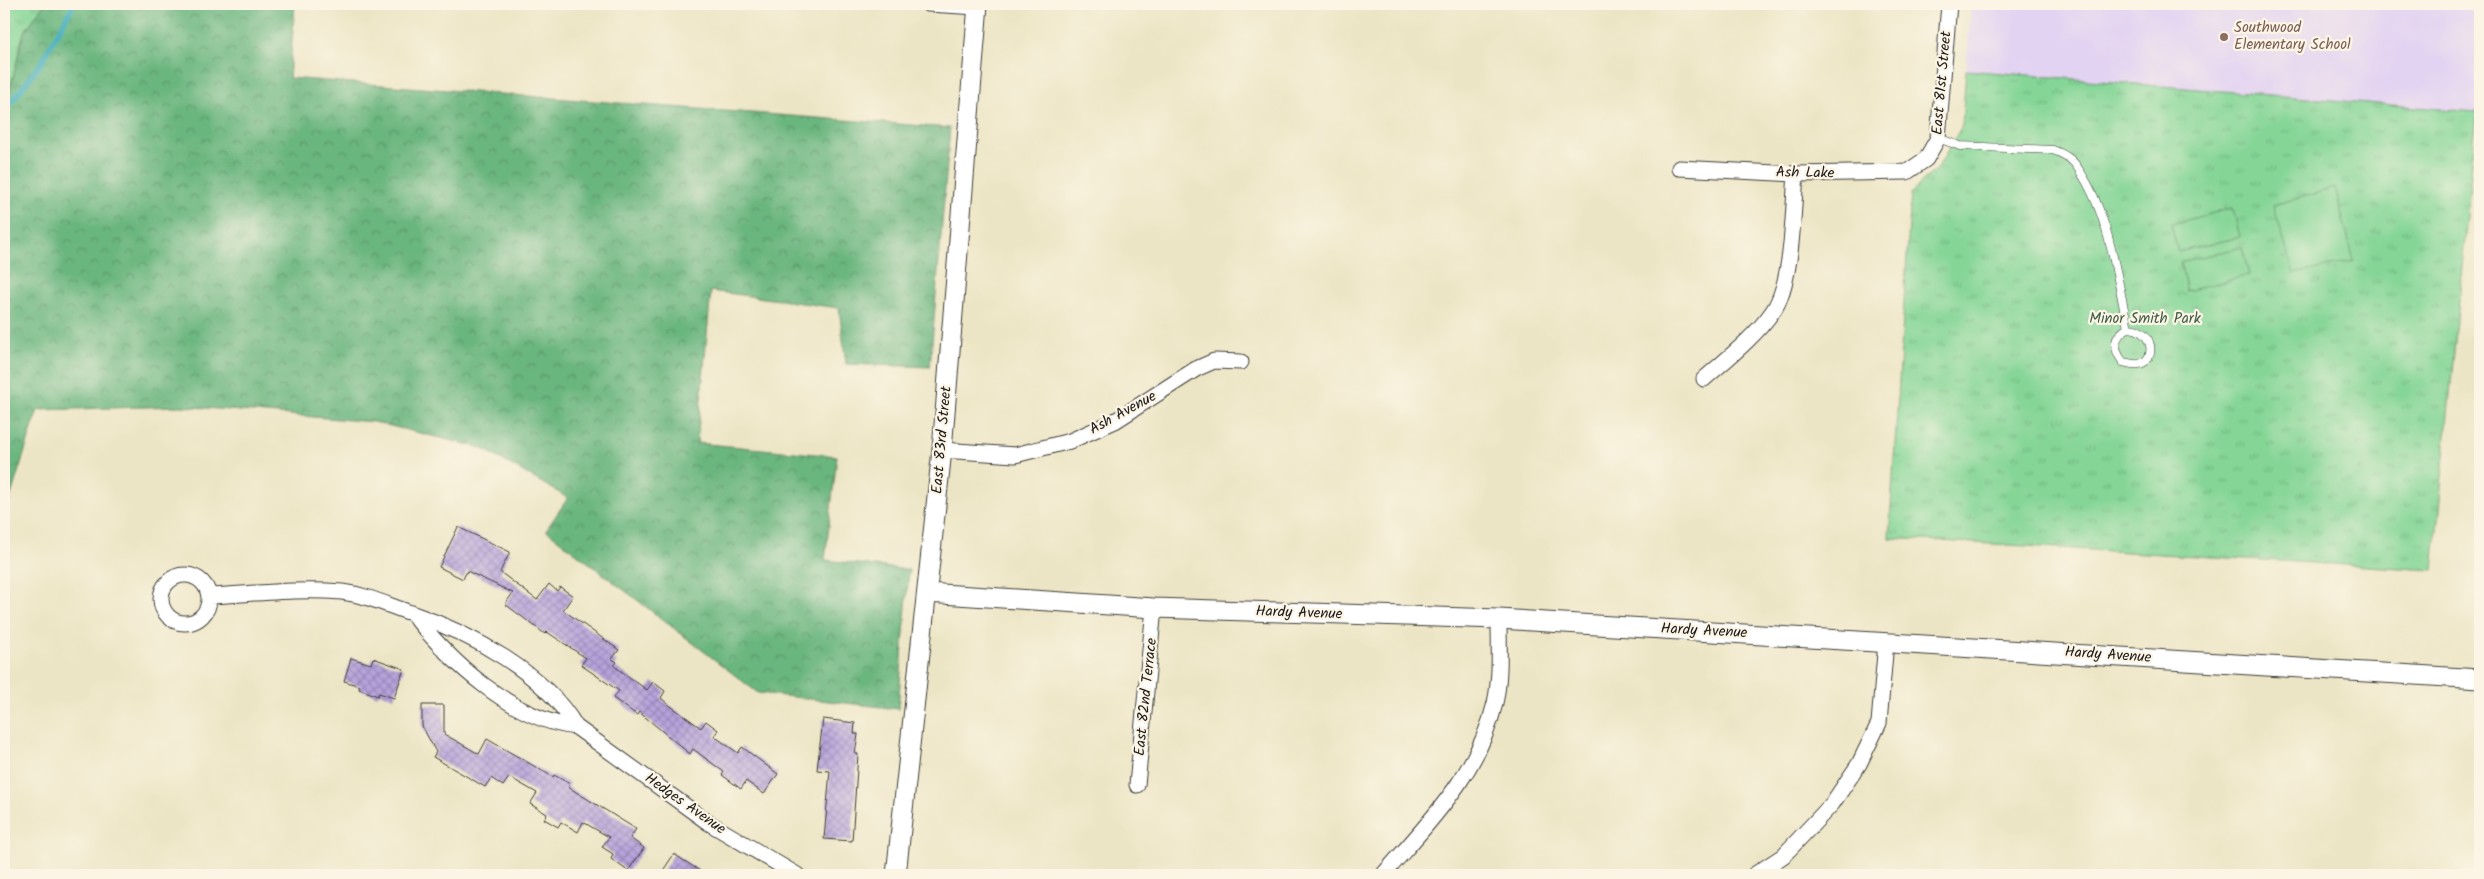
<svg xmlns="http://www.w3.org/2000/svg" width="2484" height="879" font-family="Kalam,sans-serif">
<defs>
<pattern id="grass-tufts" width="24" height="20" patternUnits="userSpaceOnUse" patternTransform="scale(1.25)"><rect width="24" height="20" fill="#84d596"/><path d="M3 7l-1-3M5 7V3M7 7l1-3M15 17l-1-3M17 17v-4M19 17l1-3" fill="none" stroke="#71b681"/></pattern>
<pattern id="forest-crowns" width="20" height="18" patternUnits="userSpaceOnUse" patternTransform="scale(1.25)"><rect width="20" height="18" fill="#6bb67f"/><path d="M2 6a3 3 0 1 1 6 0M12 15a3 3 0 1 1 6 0" fill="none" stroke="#579367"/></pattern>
<pattern id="building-cross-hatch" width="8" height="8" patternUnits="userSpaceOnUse" patternTransform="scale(1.25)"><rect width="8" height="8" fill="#b7a3dc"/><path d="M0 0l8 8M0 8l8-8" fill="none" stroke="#9484b2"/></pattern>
</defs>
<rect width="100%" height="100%" fill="#fcf5e5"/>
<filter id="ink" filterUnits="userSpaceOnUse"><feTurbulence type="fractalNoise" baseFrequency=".02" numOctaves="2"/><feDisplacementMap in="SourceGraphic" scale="10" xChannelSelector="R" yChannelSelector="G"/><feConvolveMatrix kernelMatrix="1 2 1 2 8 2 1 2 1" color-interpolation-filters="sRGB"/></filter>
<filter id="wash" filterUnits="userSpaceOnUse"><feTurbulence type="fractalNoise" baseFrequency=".0096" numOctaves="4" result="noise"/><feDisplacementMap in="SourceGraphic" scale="20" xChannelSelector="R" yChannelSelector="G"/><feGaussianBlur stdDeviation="1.12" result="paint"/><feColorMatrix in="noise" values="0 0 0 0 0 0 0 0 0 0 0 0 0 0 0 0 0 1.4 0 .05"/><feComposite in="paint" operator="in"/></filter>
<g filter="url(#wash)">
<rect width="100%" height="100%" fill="#ece5c5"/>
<path fill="#e3d3f2" d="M1971,4H2480V72L2477,112L1966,70Z"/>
<path fill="url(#grass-tufts)" stroke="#507859" d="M4,4H45L24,32L4,115Z
M1966,70L2477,112L2433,570L1889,538L1911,193L1939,166L1962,126Z"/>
<path fill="url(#forest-crowns)" stroke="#44694e" d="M45,4H295L289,78L950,128L930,367L846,364L839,308L711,291L697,443L837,456L825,560L909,570L898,709L758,693L546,530L568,498L482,448L374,422L181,406L38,410L4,517V115L24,32Z"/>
<path fill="#84d596" stroke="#507859" d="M2335,188L2354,261L2294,274L2273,205Z
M2233,208L2240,237L2178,252L2171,224Z
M2242,247L2249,275L2187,291L2180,262Z"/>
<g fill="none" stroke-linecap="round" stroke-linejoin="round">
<path stroke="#3fadbc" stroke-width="5.5" d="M4,112L41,63L74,4"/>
</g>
<g id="blocks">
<path fill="url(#building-cross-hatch)" d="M458,527L510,552L500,572L537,600L549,584L557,591L560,587L573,596L563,610L619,650L612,659L617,662L614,666L647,690L653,682L665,691L661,698L668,704L701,728L706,721L718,730L714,736L738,753L742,747L778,774L764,794L746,781L741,789L722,775L724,772L693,749L690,754L639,712L637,715L613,698L619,691L581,665L586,658L547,632L545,634L505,604L513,593L467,571L463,579L439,567Z
M351,658L371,664L373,658L404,669L394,698L379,693L378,696L359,689L360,686L344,681Z
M422,705H444V734L479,754L487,739L553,777L554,775L570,784L568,787L636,829L630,838L644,848L628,871L611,859L613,854L602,847L609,837L583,822L578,832L561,822L558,827L544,819L547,814L530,804L537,793L509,777L503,786L491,778L485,787L433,757L436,752L422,726Z
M823,719L855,723L854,734H858L855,754H858L852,841L824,839L830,771L817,770Z
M674,854L706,875H660Z"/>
</g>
</g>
<g filter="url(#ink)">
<use href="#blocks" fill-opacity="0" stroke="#3b3a35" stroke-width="1"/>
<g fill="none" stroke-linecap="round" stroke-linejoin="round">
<defs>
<path id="service" d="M1938,138L1960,146L2053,150C2061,153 2070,157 2075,164C2109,210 2116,274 2128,328C2112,337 2113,349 2123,362C2128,363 2134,365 2139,364C2157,361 2154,329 2128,328"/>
<path id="minor" d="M928,4L978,7
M1679,168L1796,174L1907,172L1926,159L1938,138L1949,4
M1704,379C1728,358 1755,337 1773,311C1793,282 1793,210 1796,174
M942,450L1015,455L1070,441L1115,421L1196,369L1214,361L1241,362
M161 599a24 24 0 1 1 48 0a24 24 0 1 1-48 0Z
M209,596C252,594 298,588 342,592C367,595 387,605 411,613C469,633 544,672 576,727L709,823L797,875
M412,613C450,662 513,720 576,727
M1137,785L1154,608
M1383,875C1429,822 1479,773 1495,703C1501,676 1499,647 1499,619
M1754,875L1783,856L1832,804L1859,764L1879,723L1886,642"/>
<path id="tertiary" d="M927,593L1154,608L1499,619L2480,679
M896,875L942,450L978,4"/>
</defs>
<use href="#service" stroke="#3b3a35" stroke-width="9"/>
<use href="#minor" stroke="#3b3a35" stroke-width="17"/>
<use href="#tertiary" stroke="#3b3a35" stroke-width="21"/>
<use href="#service" stroke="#fff" stroke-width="8"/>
<use href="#minor" stroke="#fff" stroke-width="15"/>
<use href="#tertiary" stroke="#fff" stroke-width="19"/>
</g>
</g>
<circle fill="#8d6e63" stroke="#fcf5e5" stroke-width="2" cx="2224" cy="37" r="5"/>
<g text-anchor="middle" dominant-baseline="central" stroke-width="4.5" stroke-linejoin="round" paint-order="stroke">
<g font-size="15" fill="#785e54" stroke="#fcf5e5" text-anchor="start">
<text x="2234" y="28">Southwood<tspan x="2234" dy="17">Elementary School</tspan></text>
</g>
<g font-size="15" fill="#1c1c1c" stroke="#fcf5e5">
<text transform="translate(1942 83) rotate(-85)">East 81st Street</text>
<text transform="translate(1805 173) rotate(1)">Ash Lake</text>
<text transform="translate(1123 413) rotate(-29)">Ash Avenue</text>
<text transform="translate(942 440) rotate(-85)">East 83rd Street</text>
<text transform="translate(1299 613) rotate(2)">Hardy Avenue</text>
<text transform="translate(1704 631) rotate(3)">Hardy Avenue</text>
<text transform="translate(2108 655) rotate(4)">Hardy Avenue</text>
<text transform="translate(1146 697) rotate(-84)">East 82nd Terrace</text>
<text transform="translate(685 804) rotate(35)">Hedges Avenue</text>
</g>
<g font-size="15" fill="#405d47" stroke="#fcf5e5">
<text x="2145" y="319">Minor Smith Park</text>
</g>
</g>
<rect width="2484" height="879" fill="none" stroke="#fcf5e5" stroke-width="20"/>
</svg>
